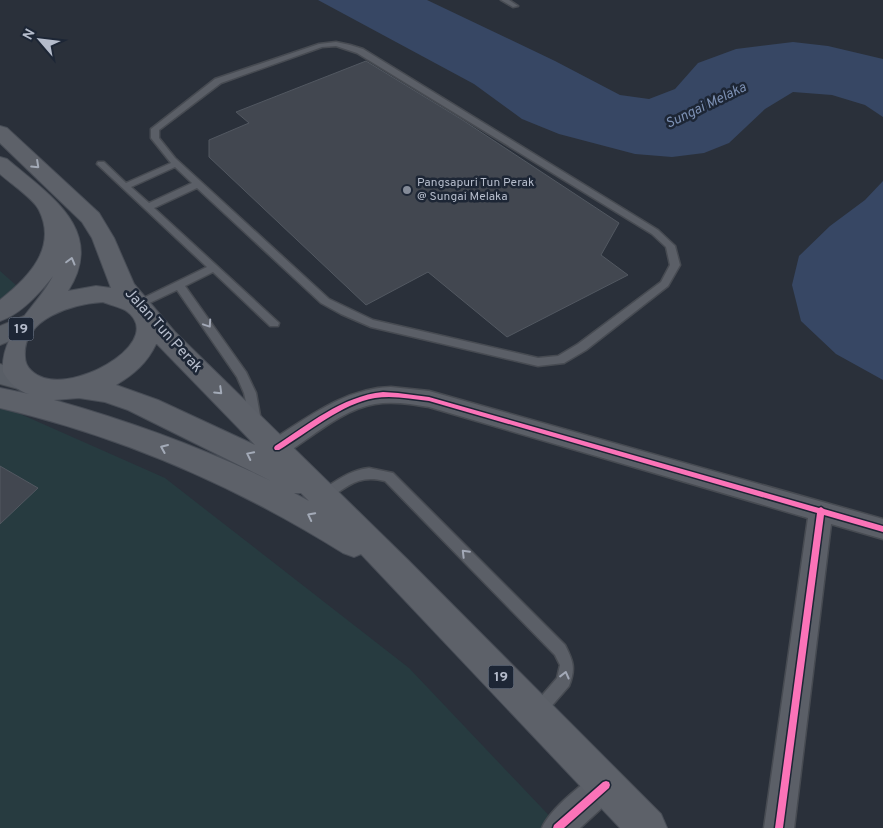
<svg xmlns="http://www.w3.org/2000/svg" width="883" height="828" font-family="Overpass,sans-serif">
<rect width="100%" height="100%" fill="#2a303a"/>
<path fill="#273b40" d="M0,271L26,294L0,310Z
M0,405L165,478L409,668L559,826L557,828H0Z"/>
<path fill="#374764" d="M318,0H427L555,61L620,95L649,99L675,89L698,63L736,49L793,42L828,46L883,59V117L865,105L832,95L793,92L765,109L729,143L704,153L672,157L635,154L559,134L522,119L474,84Z
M883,181V380L836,354L801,321L792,285L799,256L830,226L865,200Z"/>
<path fill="#424750" stroke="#525861" d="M366,61L461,119L619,223L601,255L628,275L507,337L428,272L366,305L209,157V140L249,123L236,112Z
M0,466L38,488L0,524Z"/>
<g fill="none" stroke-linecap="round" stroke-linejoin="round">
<defs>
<path id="lane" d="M501,0H509L518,6L513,7Z
M336,42L350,45L363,49L658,230L675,246L680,265L668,286L586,350L564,363L538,366L371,327L341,314L321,303L197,188L154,208L279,323L278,326H270L213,272L185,286L246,372L256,393L261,421L259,424H251L244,393L237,377L177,290L141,307H133L132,305L133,303L207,267L97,164L98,162H104L126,183L171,163L151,138V129L215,79L319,44ZM336,46L357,53L652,234L666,247L670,265L661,282L578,344L558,356L538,358L373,320L329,299L175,158L159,138V130L221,83L322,47ZM175,167L192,183L149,203L131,187Z
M369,468L393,473L565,645C573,661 576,668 569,686L542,717L537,719L532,717L530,712L532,707L557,678L560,665L555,655L385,481C359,474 348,486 327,500L323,501L319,500L317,496L319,492C335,482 349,470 369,468Z"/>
<path id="street" d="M391,387L429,391L883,519V539L831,524L794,828H764L808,518L429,407C411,404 393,401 375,404C343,409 312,437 285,454L277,457L269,454L266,448L269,442C307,418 345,388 391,387Z
M606,770L616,775L621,785L616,795L580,828H542C550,809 587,778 606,770Z"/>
<path id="secondary" d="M24,316L33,319L37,325L33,331L0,345V326Z
M0,364L31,373L35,380L31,387L22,390L0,384Z"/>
<path id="primary" d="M0,126L7,128L99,213L114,238L134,284L175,332L408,560L661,814L667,828H620L361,554L354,557L343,553C236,486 123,437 0,408V388L29,394C18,391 9,383 3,372C0,332 38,306 53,276C40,293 21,314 0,321V300C28,278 58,248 39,210C34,199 10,183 0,174V157L7,159C49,195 107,230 68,291L96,286L111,288L92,238L82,222L0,143ZM103,302C110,305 119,307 125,310C168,339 82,390 44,378C35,375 25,368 25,357C22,318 73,304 103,302ZM156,344H157L255,445L158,400L116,385C134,374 147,363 156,344ZM79,398L105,402L128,410L271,481C201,447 129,421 54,400ZM294,493H301L309,501Z"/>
</defs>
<use href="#lane" stroke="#474b52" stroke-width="3"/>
<use href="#street" stroke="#474b52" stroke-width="3"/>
<use href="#secondary" stroke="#474b52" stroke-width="2"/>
<use href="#primary" stroke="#484d56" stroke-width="2"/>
<use href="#lane" fill="#5b5f67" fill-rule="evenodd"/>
<use href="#street" fill="#5b5f67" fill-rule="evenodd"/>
<use href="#secondary" fill="#595e66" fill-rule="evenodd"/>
<use href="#primary" fill="#5d6169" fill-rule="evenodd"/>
<defs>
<path id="cycleway" d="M383,392L398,393L429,397L819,508L821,507L824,509L883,526V532L824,515L783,828H775L817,513L429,401C411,399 393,395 375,398C343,403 307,433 279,450H275L274,448L275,446C308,425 342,396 383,392Z
M606,781L609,782L610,785L609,788L564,828H553L554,825L603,782Z"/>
</defs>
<use href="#cycleway" stroke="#1d2635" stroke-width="3"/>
<use href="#cycleway" fill="#fb73b8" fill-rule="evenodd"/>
</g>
<defs><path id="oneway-chevron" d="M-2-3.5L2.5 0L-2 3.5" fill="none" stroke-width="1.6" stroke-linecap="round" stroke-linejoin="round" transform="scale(1.25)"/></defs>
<g stroke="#a3aab7">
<use href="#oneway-chevron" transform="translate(36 165) rotate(43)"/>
<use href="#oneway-chevron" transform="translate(71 261) rotate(-75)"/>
<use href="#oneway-chevron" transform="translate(219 391) rotate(44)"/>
<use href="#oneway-chevron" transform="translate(164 448) rotate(-157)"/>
<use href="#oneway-chevron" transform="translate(250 455) rotate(-154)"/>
<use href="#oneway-chevron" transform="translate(311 516) rotate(-153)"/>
</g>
<g stroke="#a3a9b7">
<use href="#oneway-chevron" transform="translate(208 324) rotate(56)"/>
<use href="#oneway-chevron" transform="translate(465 553) rotate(-135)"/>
<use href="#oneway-chevron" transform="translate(565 675) rotate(-76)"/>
</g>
<circle fill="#848b98" stroke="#1d2635" stroke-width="2" cx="407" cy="190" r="5"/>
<g text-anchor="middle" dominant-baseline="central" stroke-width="5" stroke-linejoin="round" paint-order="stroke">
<g font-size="12" fill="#b5bccb" stroke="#1d2635" text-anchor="start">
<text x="417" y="183">Pangsapuri Tun Perak<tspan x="417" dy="14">@ Sungai Melaka</tspan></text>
</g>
<g font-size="14" font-style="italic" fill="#7c90b3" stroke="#1d2635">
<text transform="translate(706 106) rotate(-26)">Sungai Melaka</text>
</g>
<g fill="#1d2635" stroke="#878f9e" stroke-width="1">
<rect x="8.5" y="317.5" width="25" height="23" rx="4"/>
<rect x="488.5" y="665.5" width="25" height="23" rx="4"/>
</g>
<g font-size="14" font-weight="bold" fill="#b5bccb">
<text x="21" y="329">19</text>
<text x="501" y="677">19</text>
</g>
<g font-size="15" fill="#b5bccb" stroke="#1d2635">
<text transform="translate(163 331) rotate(48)">Jalan Tun Perak</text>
</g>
</g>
<g transform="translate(40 40) rotate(298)" stroke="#1d2635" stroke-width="4" paint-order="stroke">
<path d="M0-4L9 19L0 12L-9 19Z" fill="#b5bccb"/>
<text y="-8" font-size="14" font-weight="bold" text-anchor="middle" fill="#b5bccb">N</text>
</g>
</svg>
